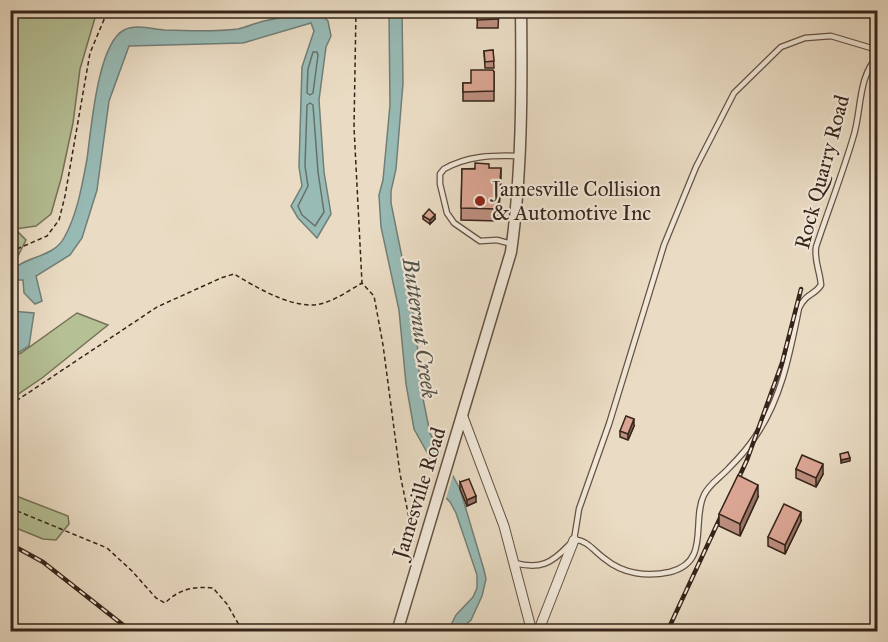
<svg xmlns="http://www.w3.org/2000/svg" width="888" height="642" font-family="'IM FELL Great Primer',serif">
<rect width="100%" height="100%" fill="#eadcc4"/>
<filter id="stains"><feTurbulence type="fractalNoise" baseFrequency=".00333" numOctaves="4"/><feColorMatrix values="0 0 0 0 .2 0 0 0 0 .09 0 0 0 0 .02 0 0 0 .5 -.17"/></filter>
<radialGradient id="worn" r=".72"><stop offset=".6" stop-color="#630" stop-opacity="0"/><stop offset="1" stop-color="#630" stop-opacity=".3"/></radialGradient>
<path fill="#b5c095" stroke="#767258" stroke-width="1.5" d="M11,10L97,11L80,69L73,123L61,179L51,214L36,226L15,229L26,240L17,258L11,263Z
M77,313L108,325L42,378L11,399V357L21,353Z
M11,494L68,516L69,524L56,540L43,539L11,526Z"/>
<path fill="#98bbb6" stroke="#717f78" stroke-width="1.5" d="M389,11H402L403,83L396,169L391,191V203L416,326L420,384L430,433L460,489L484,570L486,579L482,596L471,620L458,631H448L456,615L473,597L477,588V575L456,513L450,502L443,495L429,456L414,429L406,384L399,310L381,227L379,195L383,180L390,105Z
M294,12H318L328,21L331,36L326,47L319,100L324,172L331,214L317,238L298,218L291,206L302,186L299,167L302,67L314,31L311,23L243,43L129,46L109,101L97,190L82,238L70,255L36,276L42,301L35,304L24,293L23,280H11V271C25,256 53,258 64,238C77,215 82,186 87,159C91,132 97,44 124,30C136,24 152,29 164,30C188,31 214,32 238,29C247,27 255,23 264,21C275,19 285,17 294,12Z
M11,311L34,313L29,346L11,357Z"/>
<path fill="#eadcc4" d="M442,449L454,472L445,502L440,496L433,476Z"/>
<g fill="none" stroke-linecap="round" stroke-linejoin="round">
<path stroke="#677068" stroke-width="1.5" d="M313,52H317L318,55L313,93L310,95L307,93L308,69Z
M310,103L313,105L318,172L324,212L315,226L302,215L298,206L308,186L305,166L307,105Z"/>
<defs>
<path id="service" d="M512,244L497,240L480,241L454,223L447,213L440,184V174L444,169C467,156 492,155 518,156
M574,540L579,509L609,424L664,245L696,167L734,93L781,47L805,38L831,36L878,50
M575,540C586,539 596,553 605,559C623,574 647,577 670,572C711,562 691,521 704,495C709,484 721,477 729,468C738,459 748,448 755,437C782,398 790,352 799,308C807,292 814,296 821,285C820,271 814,261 816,247C828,211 842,175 853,138C862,111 857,78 878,56
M515,563C540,570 552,563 569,545"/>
<path id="minor" d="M463,417L504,526L532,632
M538,632L574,540"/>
<path id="tertiary" d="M397,632L511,252C522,173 522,91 521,10"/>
</defs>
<use href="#service" stroke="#635244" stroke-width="7"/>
<use href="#minor" stroke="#635244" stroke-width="11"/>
<use href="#tertiary" stroke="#635244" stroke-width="13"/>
<path stroke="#36241a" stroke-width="1.5" stroke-dasharray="4.5 3" stroke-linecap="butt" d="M356,10L354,127L362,283L374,296L383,345L400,474L414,542
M10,252L47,236L59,220L65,196L90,53L108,10
M10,405L157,307L221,278L234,274C256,287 287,306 314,305C330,304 348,291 362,283
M10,508L107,548L132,571L156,598L165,603C179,589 194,586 213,588L227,604L243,632"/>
<use href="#service" stroke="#f1e8d9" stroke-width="4.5"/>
<use href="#minor" stroke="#f1e8d9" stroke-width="9"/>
<use href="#tertiary" stroke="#f1e8d9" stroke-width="10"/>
<defs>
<path id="rail" d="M10,544L43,562L132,632
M667,632L747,460L782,363L801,289"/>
</defs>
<use href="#rail" stroke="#36241a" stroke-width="4.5"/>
<use href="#rail" stroke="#f1e8d9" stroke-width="2" stroke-dasharray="7" stroke-linecap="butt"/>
</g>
<path fill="#bb8e7e" stroke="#36241a" stroke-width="1.5" d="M478,10H499L498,28H477Z
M493,50L494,68H485L484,51Z
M494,72V101H463V83H471Z
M489,168L501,180L498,221L461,220L462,169Z
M423,216L435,219L430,224L423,219Z
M634,426L628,440L620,437V431Z
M796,469L823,474L816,487L796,478Z
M460,482L476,502L467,506L460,489Z
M758,497L740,536L719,526V514Z
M801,521L785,554L768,546V537Z"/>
<path fill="#997467" stroke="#36241a" stroke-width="1.5" d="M501,168V180L498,221V209Z
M435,215V219L430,224V220Z
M634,419V426L628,440V434Z
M850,458V461L841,463V460Z
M823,464V474L816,487V478Z
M758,485V497L740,536V524Z
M476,496V502L467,506V500Z
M801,512V521L785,554V545Z"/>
<path fill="#daa593" stroke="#36241a" stroke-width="1.5" d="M477,10H499L498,19L477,20Z
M493,50L494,61L485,62L484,51Z
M471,70H493L494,72V91L463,92V83H471Z
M475,163L489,164V168H501L498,209L461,208L462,169H475Z
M429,209L435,215L430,220L423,216Z
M626,416L634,419L628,434L620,431Z
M848,452L850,458L841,460L840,454Z
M802,455L823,464L816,478L796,469Z
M738,475L758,485L740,524L719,514Z
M469,479L476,496L467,500L460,482Z
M784,504L801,512L785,545L768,537Z"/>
<circle fill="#8f2418" stroke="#f1e8d9" stroke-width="2" cx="480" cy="201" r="6"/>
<g text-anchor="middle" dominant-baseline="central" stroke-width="4.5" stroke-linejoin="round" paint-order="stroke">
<g font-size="21" fill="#36241a" stroke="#f1e8d9">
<text transform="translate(822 172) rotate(-75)">Rock Quarry Road</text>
<text transform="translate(419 493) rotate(-73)">Jamesville Road</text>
</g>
<g font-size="21" fill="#36241a" stroke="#f1e8d9" text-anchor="start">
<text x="492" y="189">Jamesville Collision<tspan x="492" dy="24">&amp; Automotive Inc</tspan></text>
</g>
<g font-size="22" font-style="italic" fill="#535149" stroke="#f1e8d9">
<text transform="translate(420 328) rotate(82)">Butternut Creek</text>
</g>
</g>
<rect width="888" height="642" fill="none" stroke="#eadcc4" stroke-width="36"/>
<rect x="12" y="12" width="864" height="618" fill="none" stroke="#36241a" stroke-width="3"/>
<rect x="18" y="18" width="852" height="606" fill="none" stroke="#36241a" stroke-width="1.5"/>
<rect width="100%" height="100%" filter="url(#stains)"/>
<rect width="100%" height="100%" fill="url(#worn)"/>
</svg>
